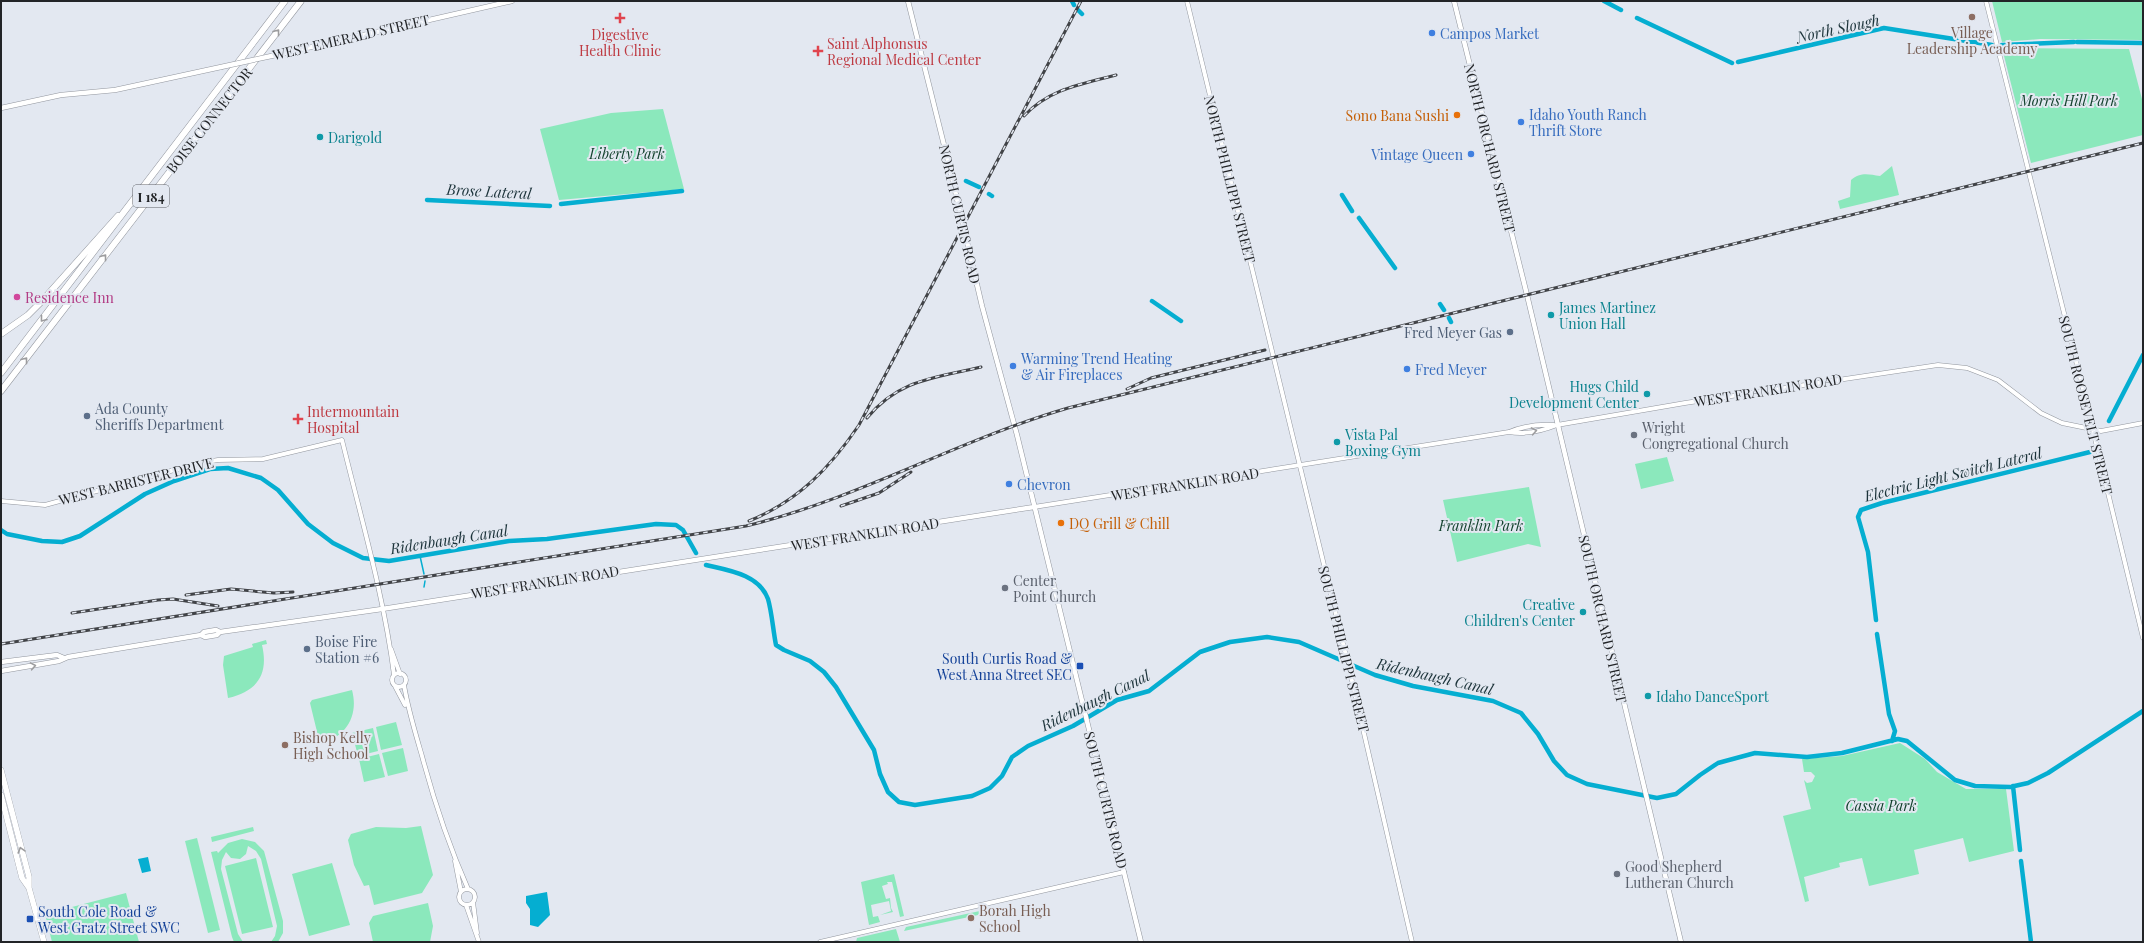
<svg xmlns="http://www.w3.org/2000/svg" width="2144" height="943" font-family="'Playfair Display',serif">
<rect width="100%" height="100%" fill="#e3e8f1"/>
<path fill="#8be8bc" d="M1992,1H2143V40L2040,39L2002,42Z
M2002,48L2129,49L2143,103V135L2031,163Z
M663,109L684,189L559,200L540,129L611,113Z
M1892,166L1899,195L1840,209L1838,201L1850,197L1851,180C1860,172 1868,174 1880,176Z
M1667,457L1674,481L1641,489L1635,464Z
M1529,487L1541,547L1528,544L1457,562L1443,500Z
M266,640L267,644L262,645C269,675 257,691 228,698L223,665L224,656L253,647L252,644Z
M352,690C359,716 346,737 320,744L310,703L312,700Z
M396,722L402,745L381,750L376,727Z
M373,728L378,751L358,756L352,733Z
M1900,743L1925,759L1937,772L1966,789H2006L2014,851L1969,862L1963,838L1914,850L1919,874L1869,886L1862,858L1839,863L1840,867L1804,877L1809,901L1805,902L1783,816L1811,809L1804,780L1807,783L1812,782L1815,776L1811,772H1804L1802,759L1842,756Z
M403,748L408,771L388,776L382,753Z
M379,754L385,777L364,782L359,759Z
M421,826L433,875L422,893L374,905L369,885L364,886L354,865L348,840L351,834L376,827L406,828Z
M253,827L254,831L212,842L211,837Z
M197,838L220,930L208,933L185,841Z
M242,839L255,842L264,851L283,921V933L278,942H271L275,936L277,926L261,859L256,851L248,846L246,854L240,859L231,858L226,852L222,860L221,869L238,934L243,942H234L232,937L211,852L217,851L218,853L228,843Z
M256,858L273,927L242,934L225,866Z
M332,863L350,925L309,936L292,874Z
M894,874L904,916L900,917L892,882H887L888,884L882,886L886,899L890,898L891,908L893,912L880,915L891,911L889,901L871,905L873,917L878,916L880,922L869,925L861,882Z
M126,893L139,942H52L45,914Z
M428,903L433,926L430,942H373L369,923L373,916Z
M989,909L992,912L904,931L906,927Z
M896,929L900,942H856L857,938Z"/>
<path fill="#05aed1" d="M148,857L151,871L142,873L138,859Z
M547,892L550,915L538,927L530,925V909L526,903V896Z"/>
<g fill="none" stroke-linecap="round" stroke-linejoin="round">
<path stroke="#05aed1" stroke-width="1.5" d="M420,556L424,574
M424,587L425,581"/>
<path stroke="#05aed1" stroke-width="4.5" d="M1072,1L1074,5
M1604,1L1621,10
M1078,10L1082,14
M1637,18L1732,63
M2077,42L2143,43
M2002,45L2074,42
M1738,62L1884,28L1992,45
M966,181L979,187
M989,194L992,196
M1342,195L1352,211
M427,200L550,206
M561,204L682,191
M1359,218L1395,268
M1152,301L1181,321
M1440,304L1444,310
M1449,318L1451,322
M2109,421L2143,355
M1,530L7,534L42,541L62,542L80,536L145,494L174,481L210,469L228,468L261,478L278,490L308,524L333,543L363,558L389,561L509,541L547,539L656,524L676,525L683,530L696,553
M706,565C727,570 759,574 768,599C772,613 773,630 776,645L784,650L810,661L824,672L836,687L874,750L880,774L888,792L899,802L915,805L972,796L990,788L1002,776L1012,757L1028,746L1073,726L1117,700L1149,691L1200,652L1230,642L1267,637L1299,642L1375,675L1413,686L1493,701L1521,713L1538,734L1554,761L1567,775L1587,784L1657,798L1676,794L1700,775L1718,763L1755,753L1807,757L1842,753L1898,739L1907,741L1955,780L1975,786L2010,787L2028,783L2048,773L2143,711
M1876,620L1868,552L1858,517L1861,510L1882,503L2090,452
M1877,634L1889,714L1895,731L1892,741
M2013,786L2020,850
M2021,861L2031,942"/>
<defs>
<path id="tertiary" d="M1187,1L1349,668L1412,942
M1986,1L2083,389L2143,638
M1509,432C1526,435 1542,431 1557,425L1685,403L1938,365L1967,368L1998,380L2041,413L2062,423L2101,431L2143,423
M1,501L45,505L200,463L218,460L263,459L342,440C361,518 384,596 394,675
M1034,507L1509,432C1524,426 1539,424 1554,425
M391,649L400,674
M392 680a7 7 0 1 1 14 0a7 7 0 1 1-14 0Z
M404,685C408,709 415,732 422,756C434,801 449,846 468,889
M395,686L405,705
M455,861L461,892
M459 897a8 8 0 1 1 16 0a8 8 0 1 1-16 0Z
M473,902L477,933
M466,905L479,942
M820,942L1124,872"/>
<path id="secondary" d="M908,1L950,169L982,306L1017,435L1141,942
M1454,1L1527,295L1681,942
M276,55L512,1
M1,108L61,95L115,90L221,67
M201,635L204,632L216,630L220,632L382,609L1034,507
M1,662L57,655L64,658
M1,671L59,661L68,657L201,635L205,637L217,635L220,632"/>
<path id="primary" d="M1,770L29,877V888L44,942
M1,795L22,878L29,888"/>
<path id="motorway" d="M1,334L28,315L42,301L118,216
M1,373L285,1
M1,391L301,1"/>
</defs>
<use href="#tertiary" stroke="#92969e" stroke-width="5"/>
<use href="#secondary" stroke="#92969e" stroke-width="5.5"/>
<use href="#primary" stroke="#92969e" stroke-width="6"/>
<use href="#motorway" stroke="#92969e" stroke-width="7"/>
<use href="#tertiary" stroke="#fff" stroke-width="4"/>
<use href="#secondary" stroke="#fff" stroke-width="4.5"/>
<use href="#primary" stroke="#fff" stroke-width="5.5"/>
<use href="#motorway" stroke="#fff" stroke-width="6"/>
<defs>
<path id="rail" d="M1024,116C1049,89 1082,84 1116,75
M1127,389L1151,378L1265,350
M867,418C899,379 935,378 981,367
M841,506L879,493L911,472
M749,521C798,501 830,468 859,425L1081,1
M186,595L231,589L274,593L293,592
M72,613L158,600L173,599L218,606
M1,644L746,526C858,499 958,440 1068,408L2143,143"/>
</defs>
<use href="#rail" stroke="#414347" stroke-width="3"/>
<use href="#rail" stroke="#e3e8f1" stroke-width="1.5" stroke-dasharray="4.5" stroke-linecap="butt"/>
<defs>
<path id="secondary-bridge" d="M221,67L276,55"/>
</defs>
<use href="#secondary-bridge" stroke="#92969e" stroke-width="5.5" stroke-linecap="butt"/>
<use href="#secondary-bridge" stroke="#fff" stroke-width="4.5"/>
</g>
<defs><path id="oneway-chevron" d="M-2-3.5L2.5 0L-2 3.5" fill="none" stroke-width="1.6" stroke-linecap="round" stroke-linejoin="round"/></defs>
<g stroke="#9c9c9e">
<use href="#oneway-chevron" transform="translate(277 32) rotate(-52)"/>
<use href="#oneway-chevron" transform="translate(104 257) rotate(-52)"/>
<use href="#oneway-chevron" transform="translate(43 319) rotate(128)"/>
<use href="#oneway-chevron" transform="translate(25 360) rotate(-52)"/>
<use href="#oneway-chevron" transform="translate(1534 431) rotate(-10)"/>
<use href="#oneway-chevron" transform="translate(33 666) rotate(-10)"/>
<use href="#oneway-chevron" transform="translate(21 850) rotate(-106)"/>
</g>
<g fill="#8d6e63" stroke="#e3e8f1" stroke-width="1.5">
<circle cx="1972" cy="17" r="4"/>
<circle cx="285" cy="745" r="4"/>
<circle cx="971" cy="918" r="4"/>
</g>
<g fill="#e0444e" stroke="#e3e8f1" stroke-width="1.5">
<path d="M618 12h4v4h4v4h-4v4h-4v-4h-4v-4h4z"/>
<path d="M816 45h4v4h4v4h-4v4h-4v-4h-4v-4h4z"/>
<path d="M296 413h4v4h4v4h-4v4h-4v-4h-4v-4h4z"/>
</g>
<g fill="#3f7fe0" stroke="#e3e8f1" stroke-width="1.5">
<circle cx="1432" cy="33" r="4"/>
<circle cx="1521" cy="122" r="4"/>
<circle cx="1471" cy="154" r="4"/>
<circle cx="1013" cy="366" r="4"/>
<circle cx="1407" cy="369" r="4"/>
<circle cx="1009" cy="484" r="4"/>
</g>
<g fill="#e8710a" stroke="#e3e8f1" stroke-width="1.5">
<circle cx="1457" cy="115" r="4"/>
<circle cx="1061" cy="523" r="4"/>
</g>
<g fill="#0f9aa8" stroke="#e3e8f1" stroke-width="1.5">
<circle cx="320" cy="137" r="4"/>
<circle cx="1551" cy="315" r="4"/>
<circle cx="1647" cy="394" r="4"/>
<circle cx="1337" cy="442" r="4"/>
<circle cx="1583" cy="612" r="4"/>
<circle cx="1648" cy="696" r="4"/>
</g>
<circle fill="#d1479c" stroke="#e3e8f1" stroke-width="1.5" cx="17" cy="297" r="4"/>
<g fill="#5c6f8a" stroke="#e3e8f1" stroke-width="1.5">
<circle cx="1510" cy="332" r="4"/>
<circle cx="87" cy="416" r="4"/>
<circle cx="307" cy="649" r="4"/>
</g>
<g fill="#6b7280" stroke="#e3e8f1" stroke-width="1.5">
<circle cx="1634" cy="435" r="4"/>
<circle cx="1005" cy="588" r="4"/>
<circle cx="1617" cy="874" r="4"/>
</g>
<g fill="#1a4fb4" stroke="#e3e8f1" stroke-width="1.5">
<rect x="1076" y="662" width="8" height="8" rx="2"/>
<rect x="26" y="915" width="8" height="8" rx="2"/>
</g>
<g text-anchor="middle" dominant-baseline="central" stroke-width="4" stroke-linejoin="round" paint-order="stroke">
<rect fill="#e3e8f1" stroke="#5c5f64" stroke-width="1" x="133" y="185" width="36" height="22" rx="3"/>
<g font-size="13" font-weight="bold" fill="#222427">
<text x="151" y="196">I 184</text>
</g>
<g font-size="14" fill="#785e54" stroke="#e3e8f1" text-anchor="start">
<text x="1972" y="32" text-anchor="middle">Village<tspan x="1972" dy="16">Leadership Academy</tspan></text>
<text x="293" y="737">Bishop Kelly<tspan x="293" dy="16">High School</tspan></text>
<text x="979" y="910">Borah High<tspan x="979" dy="16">School</tspan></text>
</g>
<g font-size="14" fill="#366cbe" stroke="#e3e8f1" text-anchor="start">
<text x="1440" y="33">Campos Market</text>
<text x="1529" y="114">Idaho Youth Ranch<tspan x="1529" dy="16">Thrift Store</tspan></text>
<text x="1463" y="154" text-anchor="end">Vintage Queen</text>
<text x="1021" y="358">Warming Trend Heating<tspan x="1021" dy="16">&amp; Air Fireplaces</tspan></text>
<text x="1415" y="369">Fred Meyer</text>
<text x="1017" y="484">Chevron</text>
</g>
<g font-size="14" fill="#be3a42" stroke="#e3e8f1" text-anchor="start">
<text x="620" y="34" text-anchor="middle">Digestive<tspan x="620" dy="16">Health Clinic</tspan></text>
<text x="827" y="43">Saint Alphonsus<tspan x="827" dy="16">Regional Medical Center</tspan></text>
<text x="307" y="411">Intermountain<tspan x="307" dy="16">Hospital</tspan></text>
</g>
<g font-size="14" fill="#222427" stroke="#e3e8f1">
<text transform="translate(351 37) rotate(-13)">WEST EMERALD STREET</text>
<text transform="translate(209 120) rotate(-52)">BOISE CONNECTOR</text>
<text transform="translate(1490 148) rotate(76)">NORTH ORCHARD STREET</text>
<text transform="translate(1230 179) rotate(76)">NORTH PHILLIPPI STREET</text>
<text transform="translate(960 214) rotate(77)">NORTH CURTIS ROAD</text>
<text transform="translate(1768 390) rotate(-9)">WEST FRANKLIN ROAD</text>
<text transform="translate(2086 405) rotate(76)">SOUTH ROOSEVELT STREET</text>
<text transform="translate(136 481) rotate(-14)">WEST BARRISTER DRIVE</text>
<text transform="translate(1185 484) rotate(-9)">WEST FRANKLIN ROAD</text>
<text transform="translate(865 534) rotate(-9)">WEST FRANKLIN ROAD</text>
<text transform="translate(545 582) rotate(-9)">WEST FRANKLIN ROAD</text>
<text transform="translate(1603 619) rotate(77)">SOUTH ORCHARD STREET</text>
<text transform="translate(1344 649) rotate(76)">SOUTH PHILLIPPI STREET</text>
<text transform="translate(1106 800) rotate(76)">SOUTH CURTIS ROAD</text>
</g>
<g font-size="14" font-style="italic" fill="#13422e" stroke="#e3e8f1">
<text x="2069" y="100">Morris Hill Park</text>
<text x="627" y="153">Liberty Park</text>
<text x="1481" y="525">Franklin Park</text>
<text x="1881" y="805">Cassia Park</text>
</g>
<g font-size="14" fill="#c56008" stroke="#e3e8f1" text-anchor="end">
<text x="1449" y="115">Sono Bana Sushi</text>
<text x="1069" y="523" text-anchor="start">DQ Grill &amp; Chill</text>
</g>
<g font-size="14" fill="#0d838f" stroke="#e3e8f1" text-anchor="start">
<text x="328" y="137">Darigold</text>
<text x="1559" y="307">James Martinez<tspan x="1559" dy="16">Union Hall</tspan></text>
<text x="1639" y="386" text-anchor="end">Hugs Child<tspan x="1639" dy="16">Development Center</tspan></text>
<text x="1345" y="434">Vista Pal<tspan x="1345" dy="16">Boxing Gym</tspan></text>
<text x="1575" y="604" text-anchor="end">Creative<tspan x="1575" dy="16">Children's Center</tspan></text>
<text x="1656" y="696">Idaho DanceSport</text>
</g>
<g font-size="14" fill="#b23c85" stroke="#e3e8f1" text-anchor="start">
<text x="25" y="297">Residence Inn</text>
</g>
<g font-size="14" fill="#4e5e75" stroke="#e3e8f1" text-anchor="start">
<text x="1502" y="332" text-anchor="end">Fred Meyer Gas</text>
<text x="95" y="408">Ada County<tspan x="95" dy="16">Sheriffs Department</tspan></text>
<text x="315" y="641">Boise Fire<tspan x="315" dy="16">Station #6</tspan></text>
</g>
<g font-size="14" fill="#5b616d" stroke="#e3e8f1" text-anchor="start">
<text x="1642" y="427">Wright<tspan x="1642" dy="16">Congregational Church</tspan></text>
<text x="1013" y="580">Center<tspan x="1013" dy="16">Point Church</tspan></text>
<text x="1625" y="866">Good Shepherd<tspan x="1625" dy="16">Lutheran Church</tspan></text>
</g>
<g font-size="14" fill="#164399" stroke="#e3e8f1" text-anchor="end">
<text x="1072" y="658">South Curtis Road &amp;<tspan x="1072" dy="16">West Anna Street SEC</tspan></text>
<text x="38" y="911" text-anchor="start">South Cole Road &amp;<tspan x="38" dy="16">West Gratz Street SWC</tspan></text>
</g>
<g font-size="15" font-style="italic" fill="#1c333a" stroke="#e3e8f1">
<text transform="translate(1838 28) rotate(-12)">North Slough</text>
<text transform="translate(489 191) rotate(3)">Brose Lateral</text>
<text transform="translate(1953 474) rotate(-14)">Electric Light Switch Lateral</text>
<text transform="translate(449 539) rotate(-9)">Ridenbaugh Canal</text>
<text transform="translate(1435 676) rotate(13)">Ridenbaugh Canal</text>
<text transform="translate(1095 700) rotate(-26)">Ridenbaugh Canal</text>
</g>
</g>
<rect width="2144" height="943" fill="none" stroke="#222427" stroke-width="4"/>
</svg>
